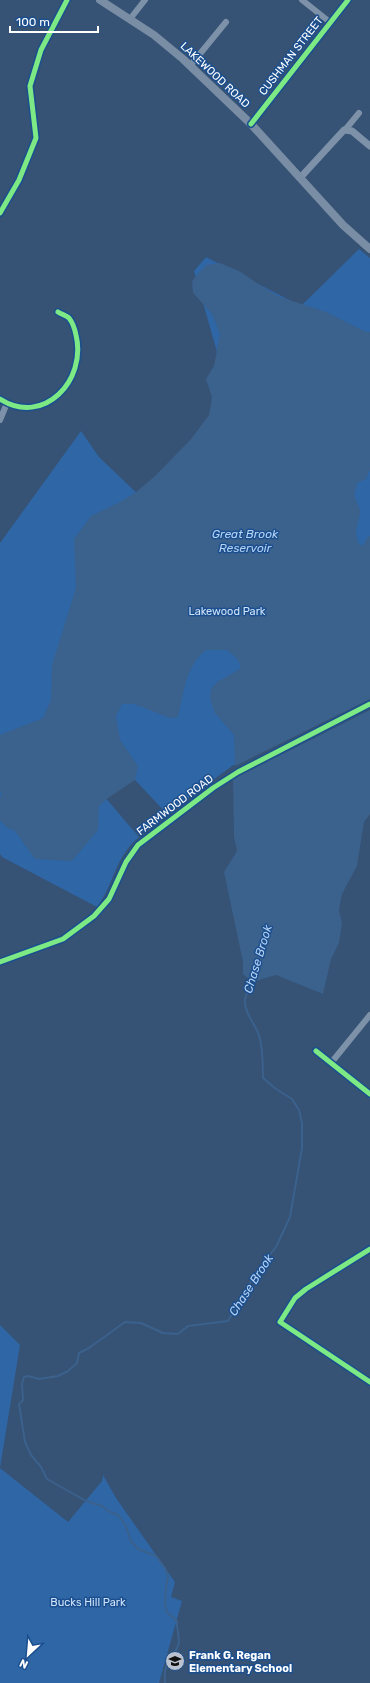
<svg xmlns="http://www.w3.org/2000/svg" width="370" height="1683" font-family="Rubik,sans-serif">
<rect width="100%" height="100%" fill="#365274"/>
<path fill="#2f66a5" d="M359,249L370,258V697L232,766L167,814L106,749L92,782L139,837C114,858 115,883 97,907L2,857L0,854V543L81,431L99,457L142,498L219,413V359L194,271L206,257L301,306Z
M0,1325L20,1345L0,1468L68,1522L102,1481L103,1475L116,1498L175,1582L171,1597L182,1601L159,1683H0Z"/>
<path fill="#3b618d" d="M220,263L239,271L266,289L280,297L326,312L366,332H370V469L366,479L357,483C356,487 354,494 355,498C357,503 359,506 360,510C360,524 352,529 359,544L363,546L367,538L370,536V699L235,766L234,735L215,713L210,699L211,689L217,682L240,669C242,661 233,655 227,650H206C185,667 184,692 178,717L170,718L134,704H122L116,716L120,740L138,766L135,780L108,798L99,806L98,830L72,861L35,859L15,831L6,827L0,820V798L2,794L0,792V735L43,718L51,700L52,665L76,588L74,539L91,516L118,503L135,493L155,476L191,439L209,415L212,397L206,379L214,366L220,334L212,314L193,293L192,281L206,265Z
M370,710V814L364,822L357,866L342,894L339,910L342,923L339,943L331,959L323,994L276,975L252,982L243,974V962L224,872L237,851L234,837L233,779Z"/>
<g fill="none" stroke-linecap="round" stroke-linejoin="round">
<path stroke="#3b618d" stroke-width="2" d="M165,1683C163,1662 171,1662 178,1646C181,1638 176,1629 177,1621L167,1612L165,1604L166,1589L168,1576L165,1568L156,1556L138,1549L131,1541L125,1524L118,1515L110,1512L102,1506L86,1501L47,1479L41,1467L31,1455L25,1442L19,1404L23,1400L22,1384L24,1377L28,1376L39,1379L58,1376L68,1371L77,1363L79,1353L89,1348L125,1322L141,1323L163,1333L178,1334L188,1326L228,1321L257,1271L276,1247L290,1217L302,1148V1123L299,1110L292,1099L276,1089L263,1078C263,1064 263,1049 259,1035C255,1024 244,1012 245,1001C245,995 250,987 252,981"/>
<path stroke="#7d92a8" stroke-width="6" d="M302,0L331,23
M130,19L145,0
M190,66L226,22
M251,124L348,0
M345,130L359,113
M0,213L19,180L36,138L30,86L41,50L67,0
M0,399C44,427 87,380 76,335C75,330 73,323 69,318C67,316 61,314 58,312
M0,420L7,403
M0,962L63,939L94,916L109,899L126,862L138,845L213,788L238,772L370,704
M316,1051L370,1094
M331,1063L370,1015
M370,1249L306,1289L295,1298L280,1322L370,1382"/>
<path stroke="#7d92a8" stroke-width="7" d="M300,178L344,130L352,131L370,146"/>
<path stroke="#798da4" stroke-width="8" d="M100,0L154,35L183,59L251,124L343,225L370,249"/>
<defs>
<path id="cycleway" d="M251,124L348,0
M0,213L19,180L36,138L30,86L41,50L67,0
M0,399C44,427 87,380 76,335C75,330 73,323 69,318C67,316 61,314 58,312
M0,962L63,939L94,916L109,899L126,862L138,845L213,788L238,772L370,704
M316,1051L370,1094
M370,1249L306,1289L295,1298L280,1322L370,1382"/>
</defs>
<use href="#cycleway" stroke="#1b4f8f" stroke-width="8"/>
<use href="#cycleway" stroke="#7ce984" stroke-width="5"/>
</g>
<defs>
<symbol id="school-disc" viewBox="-11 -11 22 22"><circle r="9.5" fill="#b9c2ce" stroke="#1b4f8f"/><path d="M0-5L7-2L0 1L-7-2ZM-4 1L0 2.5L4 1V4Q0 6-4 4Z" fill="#111"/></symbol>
</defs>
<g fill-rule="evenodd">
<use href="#school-disc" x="164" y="1650" width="22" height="22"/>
</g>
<g text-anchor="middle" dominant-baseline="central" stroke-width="3" stroke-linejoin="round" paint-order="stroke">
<g font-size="11" fill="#fff" stroke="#1b4f8f">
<text transform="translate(291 56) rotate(-52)">CUSHMAN STREET</text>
<text transform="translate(215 75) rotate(43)">LAKEWOOD ROAD</text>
<text transform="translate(175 805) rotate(-37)">FARMWOOD ROAD</text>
</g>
<g font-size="11" fill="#cfe3fa" stroke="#1b4f8f">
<text x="227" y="611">Lakewood Park</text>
<text x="88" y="1602">Bucks Hill Park</text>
</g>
<g font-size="11" font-weight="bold" fill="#fff" stroke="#1b4f8f" text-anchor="start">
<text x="189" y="1655">Frank G. Regan<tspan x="189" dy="13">Elementary School</tspan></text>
</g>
<g font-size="12" font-style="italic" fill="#b5d3f5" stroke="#1b4f8f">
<text x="245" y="534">Great Brook<tspan x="245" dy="14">Reservoir</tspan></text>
<text transform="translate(258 959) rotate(-73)">Chase Brook</text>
<text transform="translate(251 1285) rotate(-57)">Chase Brook</text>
</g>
</g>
<g transform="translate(28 1655) rotate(206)" stroke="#1b4f8f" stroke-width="3" paint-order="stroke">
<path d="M0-3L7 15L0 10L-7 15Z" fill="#ffffff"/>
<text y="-6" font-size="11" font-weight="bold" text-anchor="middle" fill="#ffffff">N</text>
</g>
<path d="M10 26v6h88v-6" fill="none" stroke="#ffffff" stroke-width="2"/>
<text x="16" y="26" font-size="12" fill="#ffffff" stroke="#1b4f8f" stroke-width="3" paint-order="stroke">100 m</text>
</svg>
